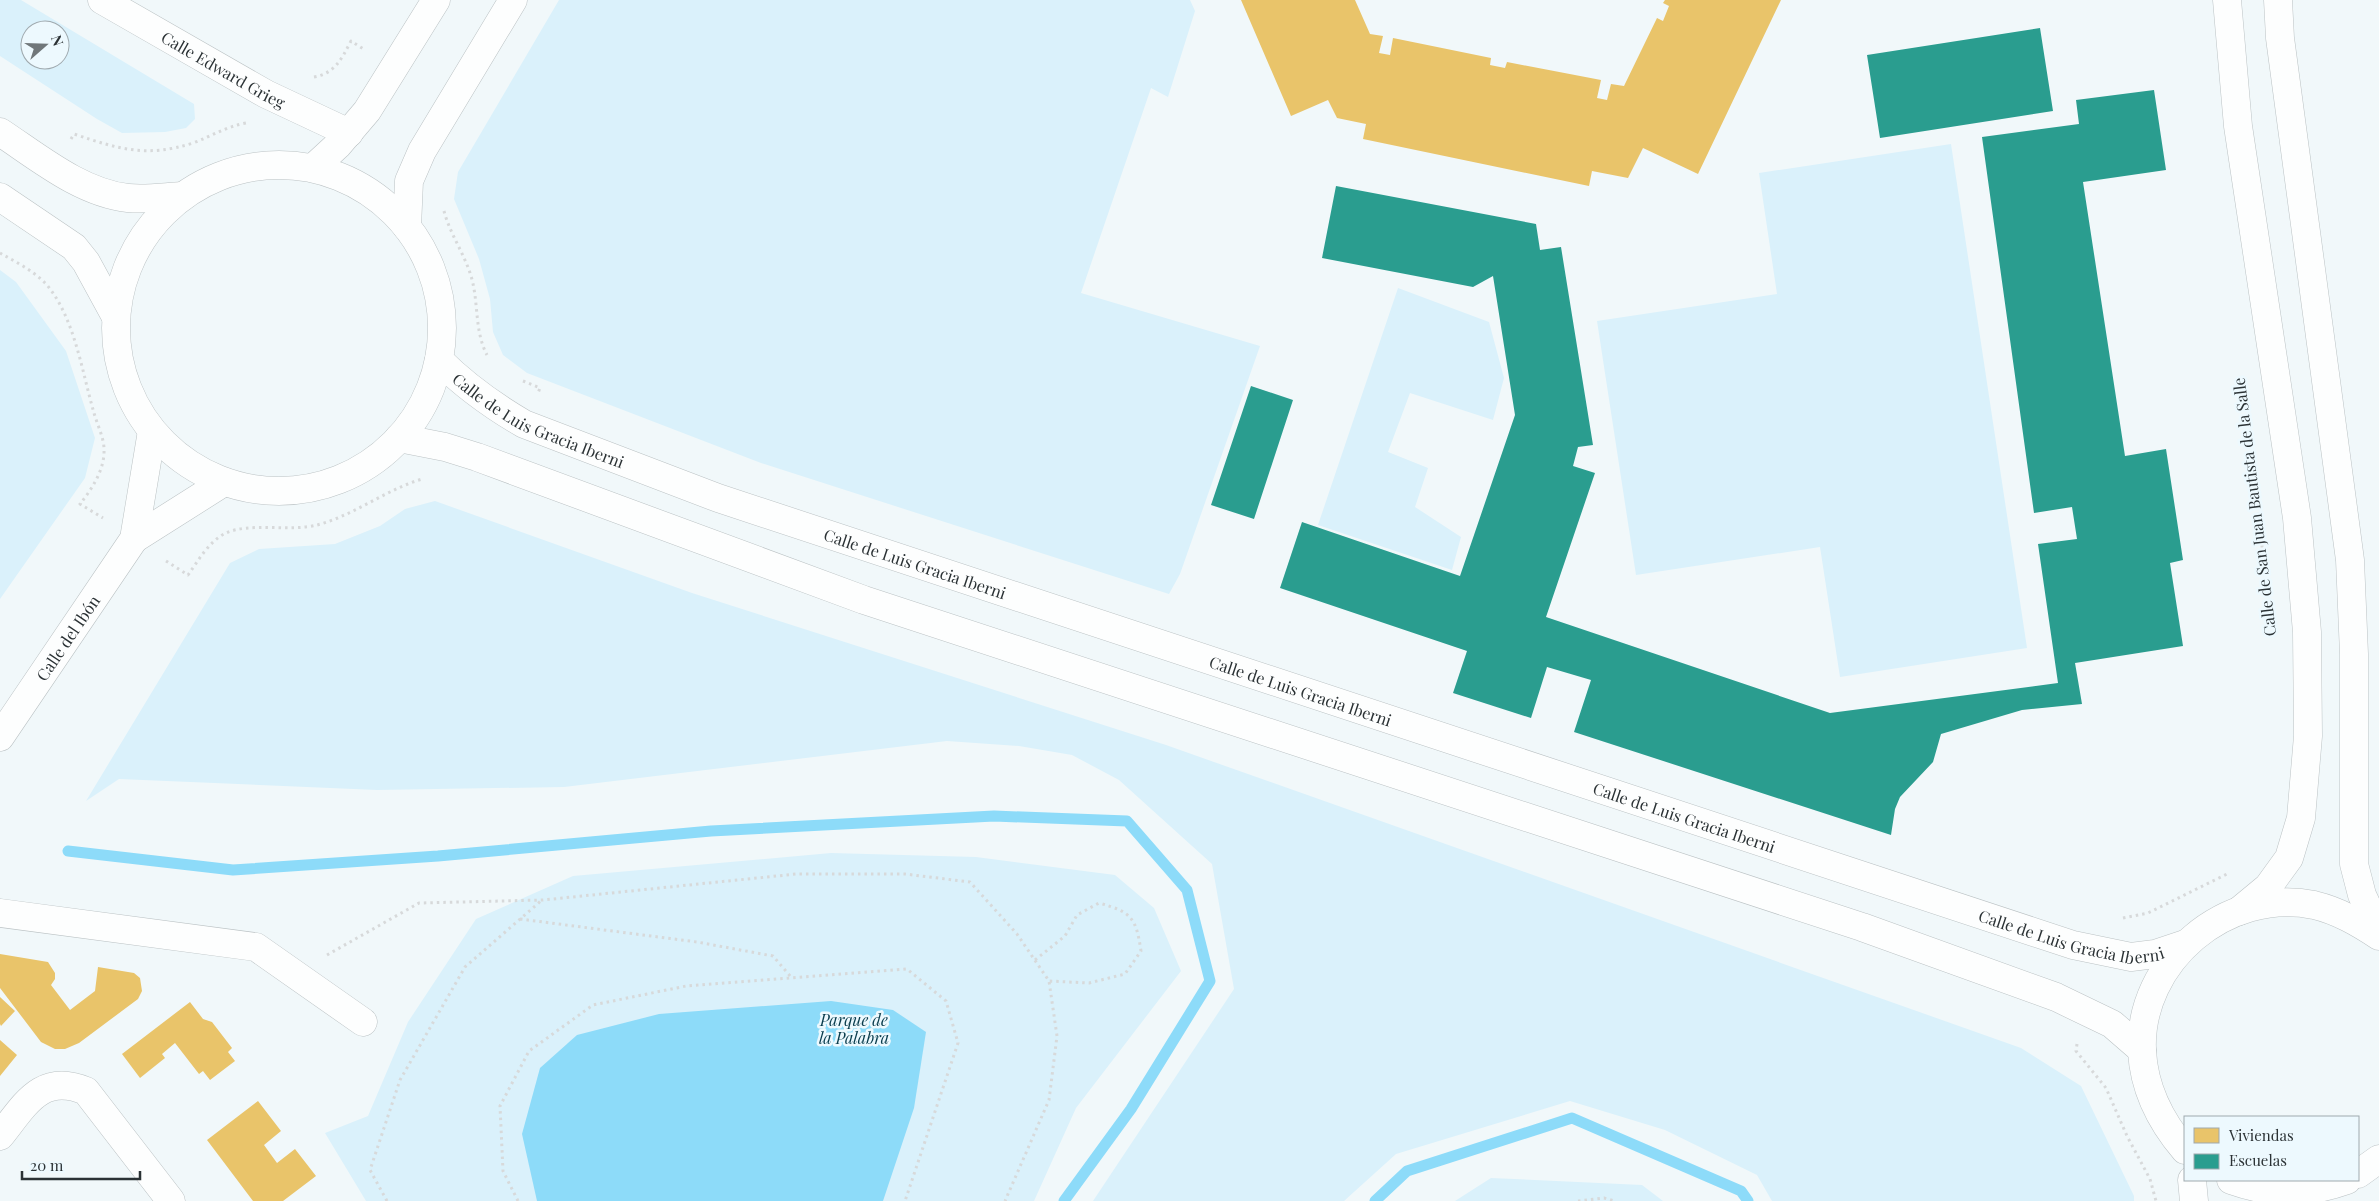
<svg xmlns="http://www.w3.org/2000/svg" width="2379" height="1201" font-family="'Playfair Display',serif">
<rect width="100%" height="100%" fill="#f1f8fa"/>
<path fill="#daf1fb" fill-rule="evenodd" d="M0,0H21L194,104L195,119L186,128L165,132L122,133L97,119L0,56ZM30,30H60V60H30Z
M559,0H1190L1195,11L1168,97L1151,88L1081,293L1260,346L1180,574L1169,594L761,463L527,373L503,355L493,332L490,299L479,259L454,199L458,172Z
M1951,144L2027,648L1840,677L1820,547L1636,575L1597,321L1777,294L1759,173Z
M0,270L16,282L66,351L95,438L85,478L0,599Z
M1398,288L1489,322L1504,378L1493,420L1410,393L1388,452L1428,468L1415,507L1461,537L1452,570L1318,525Z
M435,501L692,593L1166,745L2021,1048L2081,1086L2134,1196V1201H1772L1757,1175L1665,1130L1570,1101L1396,1154L1344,1201H1093L1234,989L1212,864L1119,780L1072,755L1019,746L947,741L564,787L377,790L119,779L86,801L230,563L259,549L335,544L380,526L405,509Z
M831,853L976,857L1115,875L1154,908L1181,971L1076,1108L1034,1201H366L325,1133L368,1116L408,1022L476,919L573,876Z
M1491,1178L1642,1185L1663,1201H1455Z"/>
<path fill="#8ddbf9" d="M831,1001L893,1010L926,1032L914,1108L883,1201H537L522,1134L540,1068L577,1035L659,1014Z"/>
<path fill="#e9c46a" d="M1241,0H1355L1370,34L1383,36L1379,53L1390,55L1393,38L1491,58L1490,65L1505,68L1507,62L1601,80L1597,98L1607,100L1611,84L1624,86L1657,18L1663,21L1669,6L1663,3L1665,0H1781L1698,174L1643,148L1628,178L1592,171L1589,186L1363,139L1366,124L1337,118L1328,100L1291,116Z
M0,954L48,962L55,973V979L51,985L70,1010L95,991L98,967L134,973L140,978L142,991L138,999L79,1043L65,1049H55L41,1042L0,988Z
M0,997L15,1011L1,1026L0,1024Z
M190,1002L203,1019L212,1022L232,1048L228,1052L235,1061L210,1080L203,1071L199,1074L175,1043L162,1054L165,1058L140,1078L122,1054Z
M0,1040L17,1055L0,1076Z
M258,1101L281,1131L264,1145L277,1163L295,1149L316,1176L283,1201H253L207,1140Z"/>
<path fill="#2a9d8f" d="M2040,28L2053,111L1880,138L1867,55Z
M2154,90L2166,170L2083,182L2125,456L2166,449L2183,560L2170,563L2183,646L2075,663L2082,704L2022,710L1941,734L1933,762L1900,797L1895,809L1891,835L1574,732L1591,680L1547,667L1531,718L1453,693L1467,651L1280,588L1302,522L1460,576L1515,415L1493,276L1473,287L1322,258L1336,186L1536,224L1540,250L1561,247L1593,445L1578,447L1573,466L1595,473L1546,617L1830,713L2058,683L2038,544L2077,539L2072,507L2034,513L1982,137L2079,124L2076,100Z
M1251,386L1293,400L1254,519L1211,505Z"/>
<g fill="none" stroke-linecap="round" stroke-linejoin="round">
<path stroke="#8ddbf9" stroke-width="11" d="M68,851L233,870L438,856L711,831L994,816L1127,821L1187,890L1210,981L1131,1109L1064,1201
M1375,1201L1407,1171L1572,1118L1741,1191L1748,1201"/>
<defs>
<g id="minor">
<path id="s1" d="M102,0L266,94L349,133"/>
<path d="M0,913L256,947L363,1022"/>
<path d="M0,1136C25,1105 41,1072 86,1091L171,1201"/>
</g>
<g id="tertiary">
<path d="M313,168L338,145L367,111L436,0"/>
<path d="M407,227L409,181L422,151L513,0"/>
<path d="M134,539L224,482"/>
<path id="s2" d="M0,737L134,539L152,431"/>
</g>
<g id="secondary">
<path d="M2227,0L2238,126L2297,518L2307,632L2308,736L2301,818L2289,858L2268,887L2239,911"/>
<path d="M2278,0L2280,38L2350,560L2354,654V864L2362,895L2379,932"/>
<path d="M0,132C38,157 81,193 128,198C145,200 164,197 182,196"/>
<circle cx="279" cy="328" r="163"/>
<path d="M0,197L74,247L86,262L116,317"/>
<path id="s3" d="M439,360C465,386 493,406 524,424L718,498L2073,945L2131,957L2155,954L2185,944"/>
<path d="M399,438L445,447L477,457L864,600L1862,927L2056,997L2112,1024L2142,1050"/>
<path d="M2185,1150C2161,1122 2144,1089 2142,1051C2138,961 2227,887 2314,905C2339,911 2359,923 2379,936"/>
<path d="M2358,1174L2379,1159"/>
<path d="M2192,1180L2194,1201"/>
<path d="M2231,1180C2274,1195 2304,1195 2347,1180"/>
</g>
</defs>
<use href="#minor" stroke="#bbc2c4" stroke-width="29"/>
<use href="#tertiary" stroke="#bbc2c4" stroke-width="29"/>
<use href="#secondary" stroke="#bbc2c4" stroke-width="29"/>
<path stroke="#d7d9da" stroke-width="3" stroke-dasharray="2.5 4" stroke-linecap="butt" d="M314,77C335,73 341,60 351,41L365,50
M71,139L74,134C119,149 146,158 193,143C212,136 225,127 246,123
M444,211C450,234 464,253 471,276C479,302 474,330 487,355
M0,253C16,262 34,271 47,285C75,319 82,372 94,413C97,424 104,438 104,449C105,469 92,489 80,504L103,518
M523,381L540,388L538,393
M2253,474L2264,562
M166,561L188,575C198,561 209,541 226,533C250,522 290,532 317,525C355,515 385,490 422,479
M2123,918L2148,913L2227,874
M520,919L697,942L773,956L791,977
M327,955L419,903L543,900L796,874H905L970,882L1017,934L1049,981L1057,1036L1049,1100L1005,1201
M1035,960L1065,936L1077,915L1099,903C1132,912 1136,918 1141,951L1125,974L1089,983L1049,981
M2077,1044L2076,1051L2106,1088L2127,1136L2150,1179L2156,1201
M387,1201L370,1170L400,1080L465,967L542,900
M518,1201L503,1171L500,1106L529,1051L593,1005L686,986L907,969L946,1001L958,1043L905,1201
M1578,1201L1604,1198L1615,1201"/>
<use href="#minor" stroke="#fdfefe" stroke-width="28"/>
<use href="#tertiary" stroke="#fdfefe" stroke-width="28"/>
<use href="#secondary" stroke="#fdfefe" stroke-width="28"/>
</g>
<g text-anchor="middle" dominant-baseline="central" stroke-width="5" stroke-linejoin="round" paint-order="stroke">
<g font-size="16" fill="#2b3235" stroke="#edf9fe">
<text stroke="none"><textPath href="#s1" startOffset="140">Calle Edward Grieg</textPath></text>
<text stroke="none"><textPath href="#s3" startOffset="118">Calle de Luis Gracia Iberni</textPath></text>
<text transform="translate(2254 507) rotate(-97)">Calle de San Juan Bautista de la Salle</text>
<text stroke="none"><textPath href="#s3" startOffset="522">Calle de Luis Gracia Iberni</textPath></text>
<text stroke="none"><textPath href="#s2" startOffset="120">Calle del Ibón</textPath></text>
<text stroke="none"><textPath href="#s3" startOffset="928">Calle de Luis Gracia Iberni</textPath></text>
<text stroke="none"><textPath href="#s3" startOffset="1332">Calle de Luis Gracia Iberni</textPath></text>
<text stroke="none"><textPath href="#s3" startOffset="1738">Calle de Luis Gracia Iberni</textPath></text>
</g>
<g font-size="16" font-style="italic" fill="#083b4c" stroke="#edf9fe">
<text x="854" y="1019">Parque de<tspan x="854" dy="18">la Palabra</tspan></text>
</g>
</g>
<rect x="2184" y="1116" width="175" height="65" fill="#edf9fe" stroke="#9fa9ae"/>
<rect x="2194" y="1128" width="25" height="15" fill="#e9c46a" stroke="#9fa9ae"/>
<text x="2229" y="1141" font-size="15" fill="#2b3235">Viviendas</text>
<rect x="2194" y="1154" width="25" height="15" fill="#2a9d8f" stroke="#9fa9ae"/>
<text x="2229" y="1166" font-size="15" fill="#2b3235">Escuelas</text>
<g transform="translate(45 45) rotate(70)"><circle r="24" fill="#edf9fe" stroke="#9fa9ae"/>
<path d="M0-4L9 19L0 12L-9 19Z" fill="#70777a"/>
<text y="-8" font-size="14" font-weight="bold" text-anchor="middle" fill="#2b3235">N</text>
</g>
<path d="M22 1171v8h118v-8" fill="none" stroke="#2b3235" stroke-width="2.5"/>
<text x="30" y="1171" font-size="15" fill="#2b3235" stroke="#edf9fe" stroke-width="4" paint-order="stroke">20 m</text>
</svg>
